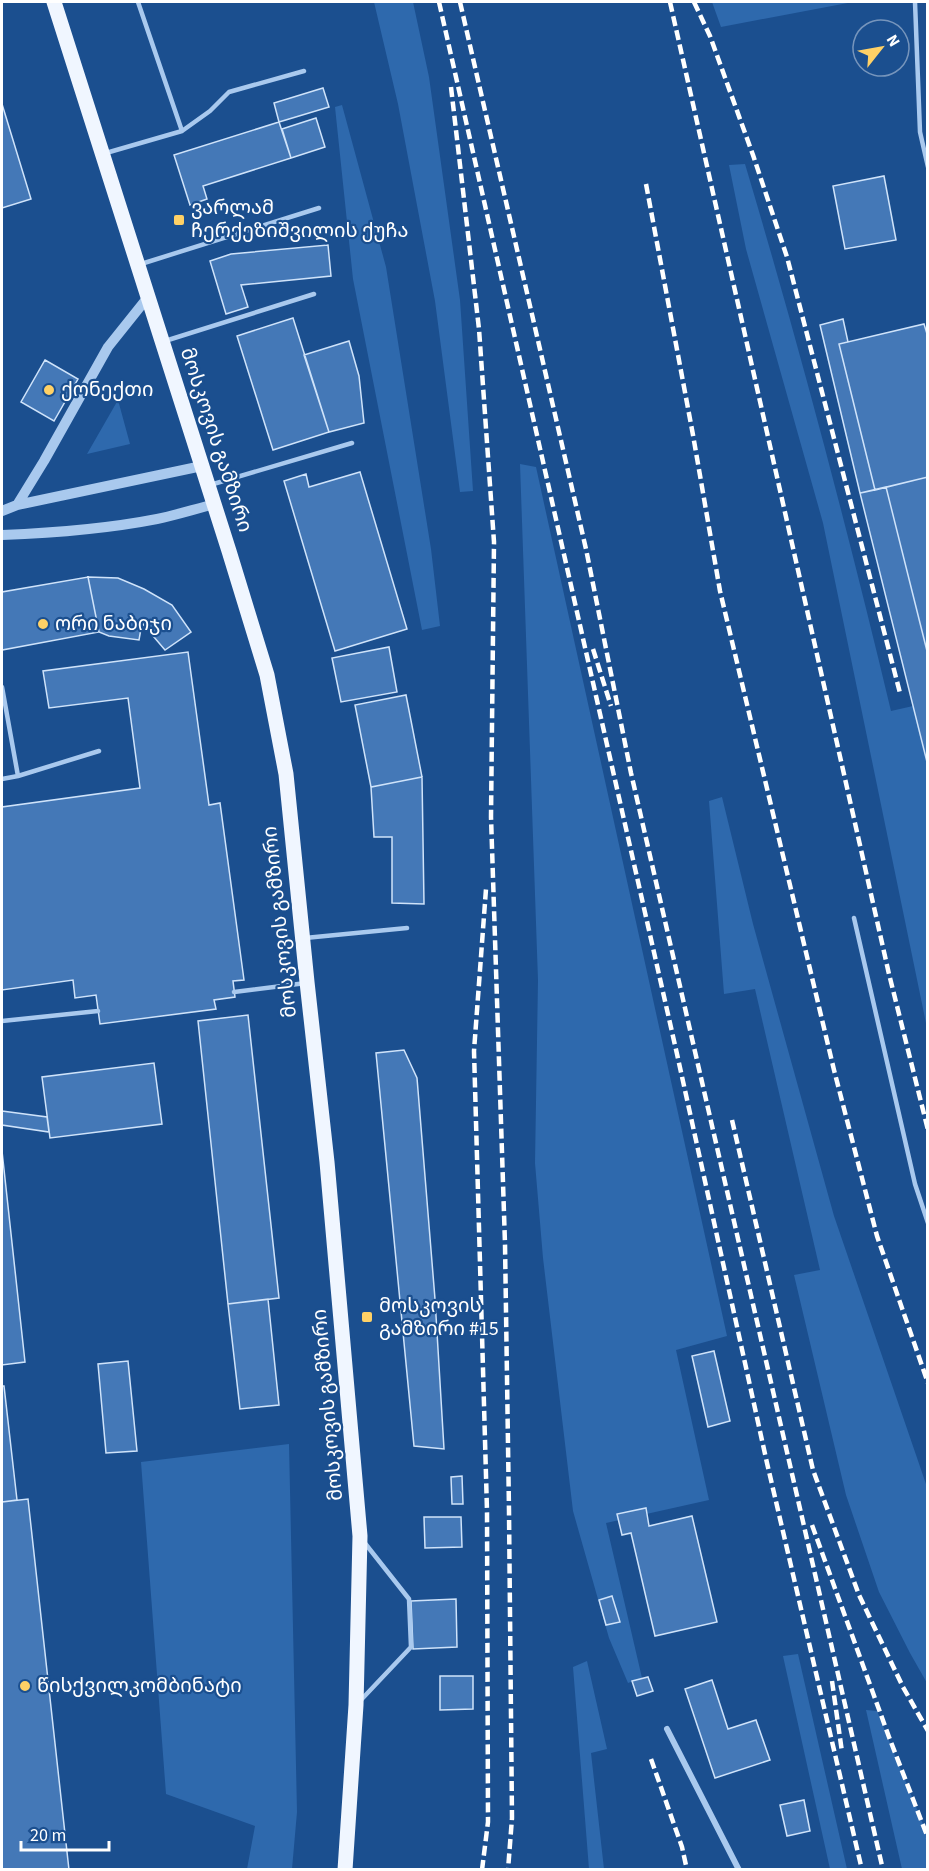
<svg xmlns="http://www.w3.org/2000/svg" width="929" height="1871" font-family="'Source Sans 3','Noto Sans Georgian',sans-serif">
<rect width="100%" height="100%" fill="#1b4f8f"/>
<path fill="#2e69ad" d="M374,2H413L429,77L460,300L473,491L460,492L435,301L398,104Z
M712,2H853L721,27Z
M342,105L386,267L431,549L440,626L422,630L353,279L335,107Z
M745,164C799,345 847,527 891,711L913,706L928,766L927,1028L823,523L746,249L729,165Z
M118,400L130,444L87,454Z
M520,464L536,467L727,1336L676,1350L709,1500L606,1523L642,1678L628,1683L609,1638L573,1511L543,1258L535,1163L538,980Z
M722,797L753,924L834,1216L927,1487V1683L910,1653L879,1592L846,1495L794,1275L820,1270L755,989L724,994L709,801Z
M289,1444L297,1812L292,1869H247L255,1826L166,1794L141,1462Z
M798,1654L847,1869H830L783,1656Z
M587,1661L607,1749L591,1753L604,1869H589L573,1667Z
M866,1710L877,1711L927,1834V1869H902Z"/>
<path fill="#4478b7" stroke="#cfe3fa" stroke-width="1.5" d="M323,88L329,107L279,122L274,103Z
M2,104L31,199L2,208Z
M316,118L325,147L291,158L282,129Z
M279,122L291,158L203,186L207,199L190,205L174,155Z
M884,176L896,240L845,249L833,186Z
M328,245L331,276L241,285L248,307L226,314L210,261L231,254Z
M293,318L329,432L273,450L237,336Z
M843,319L848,342L839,344L875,490L860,493L820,325Z
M924,324L928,337V477L875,490L839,344Z
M349,341L359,376L364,423L329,432L304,355Z
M45,360L78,379L54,421L21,402Z
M360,472L407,629L335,651L284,481L306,474L309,487Z
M928,477V655L886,487Z
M886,487L928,655V766L860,493Z
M88,577L99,632L2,650V592Z
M88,577L118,578L144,589L172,605L191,632L165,650L142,623L139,640L109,636L99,632Z
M389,647L397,692L341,702L332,658Z
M188,652L209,805L220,803L244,980L233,981L235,997L214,1000L216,1009L100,1024L96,995L75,998L73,980L2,990V807L140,788L128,698L49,708L43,671Z
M406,695L422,777L371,787L355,705Z
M422,777L424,904L392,903V837H374L371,787Z
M248,1015L279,1298L228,1304L198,1021Z
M404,1050L417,1078L435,1299L444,1449L414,1446L376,1053Z
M154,1063L162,1124L50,1138L42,1077Z
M2,1111L47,1117L49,1132L2,1125Z
M2,1151L25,1362L2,1365Z
M268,1299L279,1405L240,1409L228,1304Z
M714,1351L730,1421L708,1427L692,1356Z
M128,1361L137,1451L106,1453L98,1364Z
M2,1386H4L17,1500L2,1502Z
M462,1476L463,1504H452L451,1477Z
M28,1499L69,1870H2V1502Z
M646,1508L649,1526L692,1516L717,1622L655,1636L631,1533L622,1535L617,1514Z
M424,1517H461L462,1547L425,1548Z
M612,1596L620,1622L606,1625L599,1600Z
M456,1599L457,1647L413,1649L411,1601Z
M440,1676H473V1709L440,1710Z
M648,1677L653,1691L637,1696L632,1681Z
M712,1680L728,1729L756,1720L770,1760L715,1778L685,1689Z
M804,1800L810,1831L787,1836L780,1805Z"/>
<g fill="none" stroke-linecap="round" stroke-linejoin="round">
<path stroke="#a9c9ee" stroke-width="4.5" d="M915,2L920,132L928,167
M182,131L210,111L229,92L304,71
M106,153L182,131L138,2
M141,264L319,208
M165,341L314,294
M210,485L352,443
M2,687L18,776
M2,779L18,776L99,751
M854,918L915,1184L928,1223
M305,938L407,928
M234,992L306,983
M2,1021L98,1011
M360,1701L411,1647L409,1599L364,1542"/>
<path stroke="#a9c9ee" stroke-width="6" d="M667,1729L739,1870"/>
<path stroke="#a9c9ee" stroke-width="10" d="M17,505L44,461L108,347L148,297
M2,511L17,505L202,466
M2,535C53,533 106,529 157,519C176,515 195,509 215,504"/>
<path stroke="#f0f6ff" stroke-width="15" d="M54,2L229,551L267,675L286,774L307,982L327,1162L360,1536L356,1705L345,1870"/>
<path stroke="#fff" stroke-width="4.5" stroke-dasharray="10 4.5" stroke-linecap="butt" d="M439,2L677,1054L767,1463L862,1870
M460,2L586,549L631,773L883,1870
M670,2L889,974L928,1130
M694,2L710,36L753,155L787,257L900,693
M451,87L479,329L494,542L491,817L505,1244L509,1511L512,1818L508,1870
M646,184L693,435L720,591L834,1070L877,1236L928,1383
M593,649L611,706
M732,1120L813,1470L859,1595L903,1687L928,1731
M812,1525L889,1737L928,1838
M832,1681L842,1752
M651,1759L682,1847L687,1870
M482,1870L488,1822L487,1511L474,1051L486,889"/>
</g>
<g fill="#ffd166" stroke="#1b4f8f" stroke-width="2">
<rect x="173" y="214" width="12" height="12" rx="3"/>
<circle cx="49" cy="390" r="6"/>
<circle cx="43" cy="624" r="6"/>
<rect x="361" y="1311" width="12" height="12" rx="3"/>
<circle cx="25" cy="1686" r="6"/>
</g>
<g text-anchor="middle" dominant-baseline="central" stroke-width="4.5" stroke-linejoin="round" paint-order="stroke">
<g font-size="20" fill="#fff" stroke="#1b4f8f" text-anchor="start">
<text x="191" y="208">ვარლამ<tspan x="191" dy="23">ჩერქეზიშვილის ქუჩა</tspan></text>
<text x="61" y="390">ქონექთი</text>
<text x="55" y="624">ორი ნაბიჯი</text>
<text x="379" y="1306">მოსკოვის<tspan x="379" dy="23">გამზირი #15</tspan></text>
<text x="37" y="1686">წისქვილკომბინატი</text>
</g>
<g font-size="20" fill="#fff" stroke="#1b4f8f">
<text transform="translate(216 440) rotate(72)">მოსკოვის გამზირი</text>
<text transform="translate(280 922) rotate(-96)">მოსკოვის გამზირი</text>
<text transform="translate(328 1405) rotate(-95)">მოსკოვის გამზირი</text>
</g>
</g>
<rect width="929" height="1871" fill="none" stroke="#ffffff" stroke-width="6"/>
<g transform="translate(881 48) rotate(59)"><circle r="28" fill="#1b4f8f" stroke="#7695bc" stroke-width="1.5"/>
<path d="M0-4.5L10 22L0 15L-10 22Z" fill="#ffd166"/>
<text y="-9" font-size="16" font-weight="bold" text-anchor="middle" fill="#ffffff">N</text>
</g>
<path d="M21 1841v9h88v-9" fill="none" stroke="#ffffff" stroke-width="3"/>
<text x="30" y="1841" font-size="18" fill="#ffffff" stroke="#1b4f8f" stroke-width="4.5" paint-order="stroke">20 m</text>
</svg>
